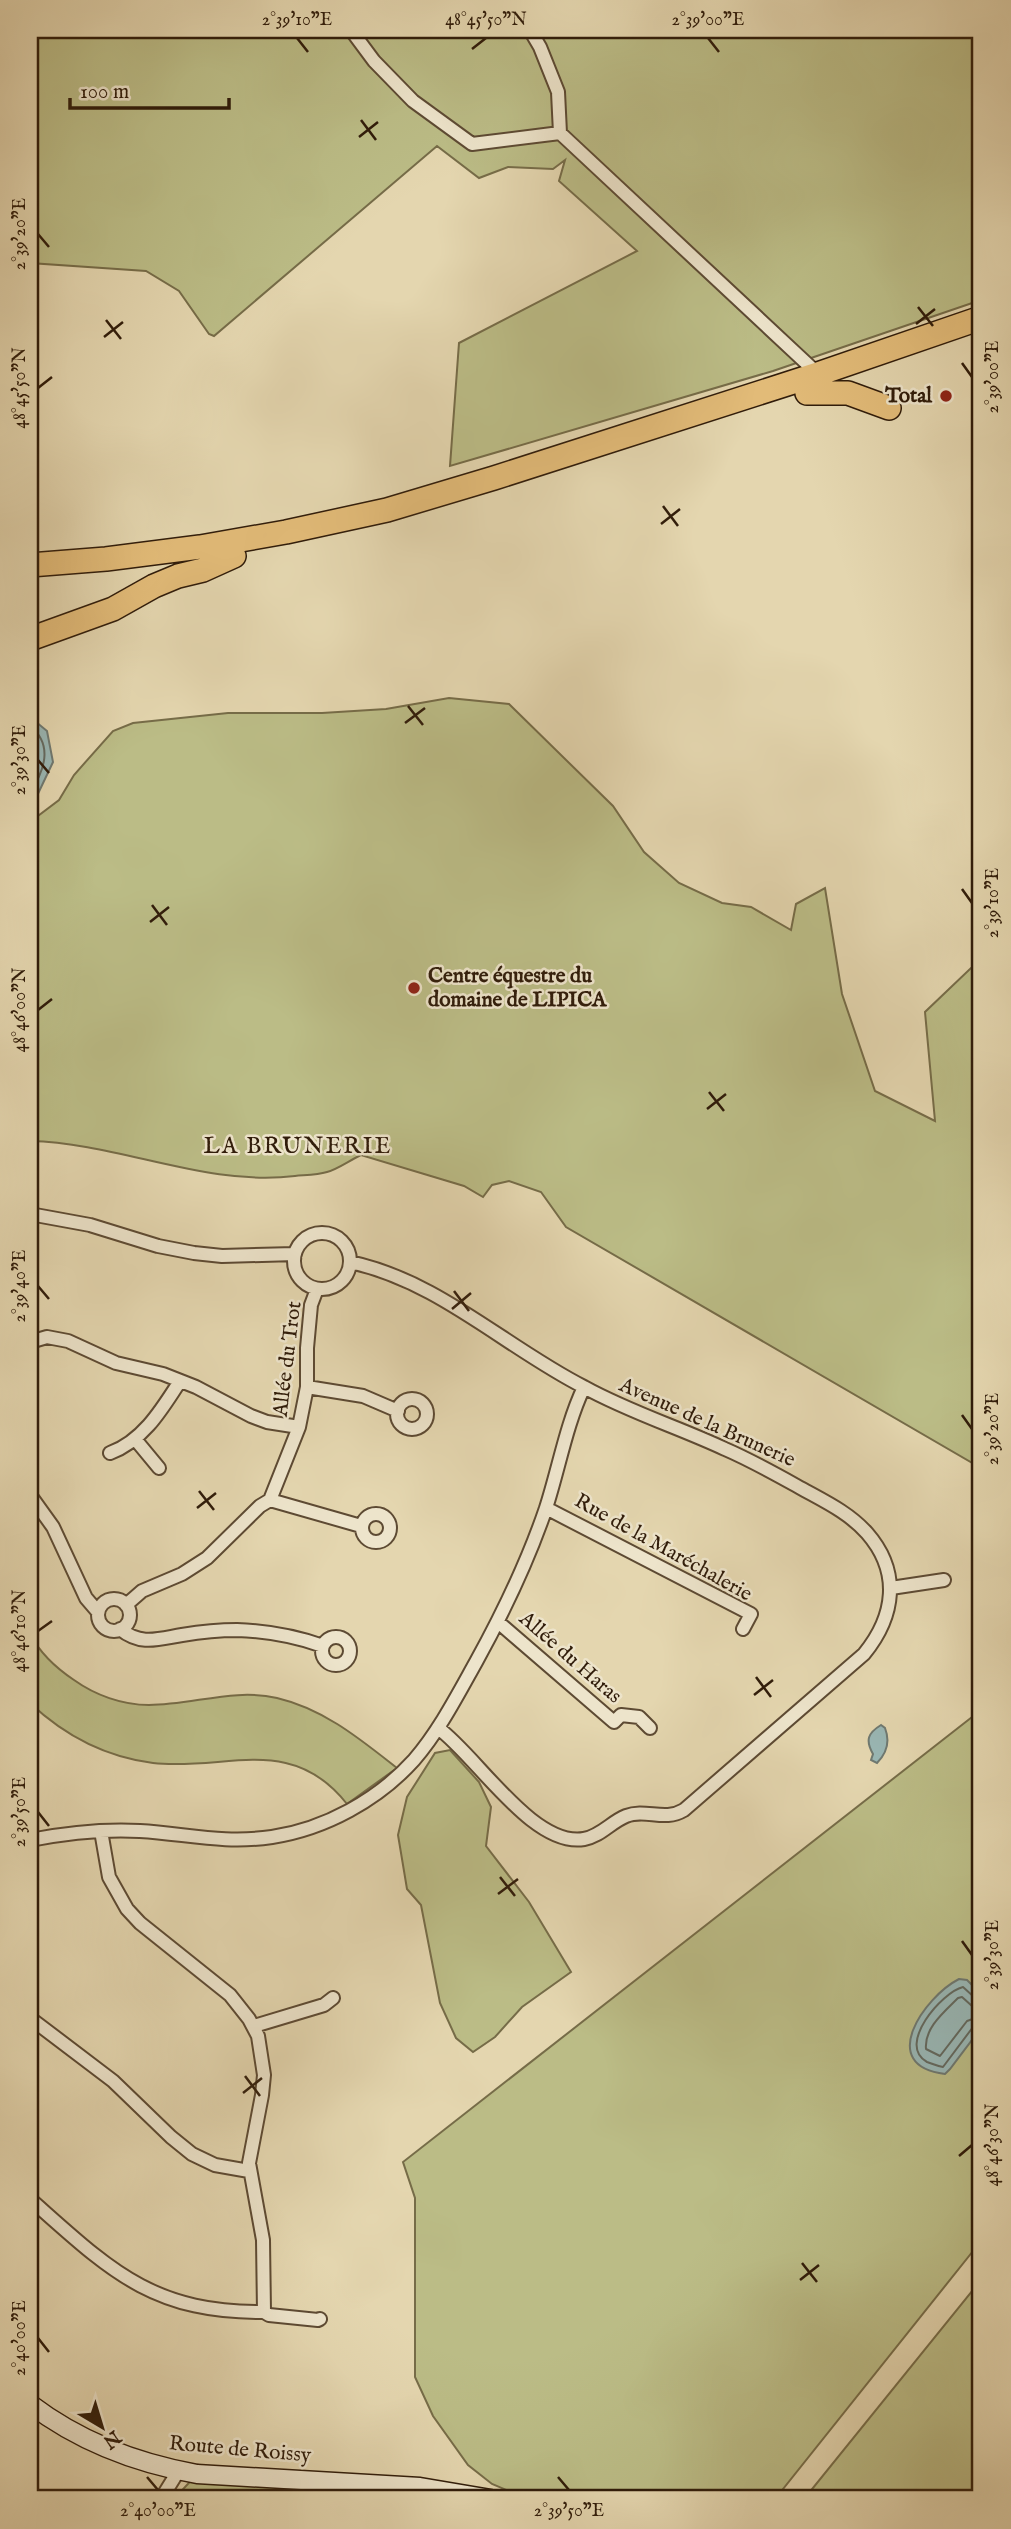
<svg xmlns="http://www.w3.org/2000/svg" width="1011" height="2529" font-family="'IM FELL English',serif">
<rect width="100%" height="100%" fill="#e4d6af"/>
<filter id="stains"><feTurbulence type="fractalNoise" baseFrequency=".00286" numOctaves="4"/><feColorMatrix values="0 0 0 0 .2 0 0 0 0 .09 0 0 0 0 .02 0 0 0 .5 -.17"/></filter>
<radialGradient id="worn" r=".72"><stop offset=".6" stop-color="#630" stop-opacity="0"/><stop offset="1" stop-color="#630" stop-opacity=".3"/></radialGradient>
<path fill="#bbbc86" stroke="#766c48" stroke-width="2" d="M30,30H981V300L773,371L450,466L459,343L637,251L559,181L565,160L553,169L508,167L479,178L437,146L214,336L209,334L179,291L146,271L30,263Z
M449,698L509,704L613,806L644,852L679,883L722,903L751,907L791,930L796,904L825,888L842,994L875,1091L935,1121L925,1012L971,968L981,963V1468L566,1227L541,1192L509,1181L492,1185L483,1197L464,1186L361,1155C350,1160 338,1169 327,1172C317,1175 305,1175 295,1176C205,1187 119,1143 30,1141V822L59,800L74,775L113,731L133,723L228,713H322L386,709Z
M30,1634C40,1653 56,1668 74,1680C95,1695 122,1705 149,1705C193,1705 233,1688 277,1698C324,1709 360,1739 397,1768L347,1804C291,1733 228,1771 153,1763C106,1757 64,1735 30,1703Z
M981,1710V2241L775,2499H528L492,2484L468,2465L433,2416L415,2377V2198L403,2162Z
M450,1750L479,1782L491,1807L486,1846L529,1902L571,1972L522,2007L495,2037L473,2052L456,2038L440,2003L421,1905L407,1889L398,1835L407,1797L435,1753Z
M981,2280V2499H804Z
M197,2474L462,2499H174Z"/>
<path fill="#99b7b5" stroke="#6f7971" stroke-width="2" d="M30,717L47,731L53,762L36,798L30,801Z
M881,1725L885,1728C890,1741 887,1753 877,1763L871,1760L873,1754C865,1740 868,1733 881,1725Z
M959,1979L967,1980L981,1994V2028L950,2069L945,2074C876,2066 924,1997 959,1979Z"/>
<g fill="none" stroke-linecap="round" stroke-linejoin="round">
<path stroke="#646a60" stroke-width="2" d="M30,726C54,745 44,771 30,793
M981,1999L974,1997L963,1987C942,1992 896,2045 927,2062C933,2064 937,2066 943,2067L973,2027L981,2025
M981,2008L972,2006L962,1997L958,1998C944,2012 924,2028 926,2049L940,2056L967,2021L981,2016"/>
<defs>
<path id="street" d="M351,30L374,61L413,101L472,144L560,133
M530,30L540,47L558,92L560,133L818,374
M30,1214L90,1225L158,1246L194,1253L222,1256L295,1254
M294 1261a28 28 0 1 1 56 0a28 28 0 1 1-56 0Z
M30,1342L47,1337L68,1341L116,1363L163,1374L196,1387L251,1416L267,1422L299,1427
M307,1387L363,1396L398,1411
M397 1414a15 15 0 1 1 30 0a15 15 0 1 1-30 0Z
M135,1439L159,1468
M110,1453C143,1441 162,1409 180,1381
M30,1495L53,1527L86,1598L98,1612
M270,1500L361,1526
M546,1508L751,1614L743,1629
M362 1528a14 14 0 1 1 28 0a14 14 0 1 1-28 0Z
M891,1588L944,1580
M98 1615a16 16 0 1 1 32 0a16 16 0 1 1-32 0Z
M126,1605L142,1591L182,1574L207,1558L260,1506L270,1500L299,1427L307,1387V1348L311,1305L317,1289
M498,1622L614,1722L621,1715L639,1717L650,1728
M120,1629C141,1646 158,1639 182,1635C200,1632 218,1630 237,1630C266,1631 295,1636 323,1646
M322 1651a14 14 0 1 1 28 0a14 14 0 1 1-28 0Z
M438,1728C476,1755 533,1848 584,1839C601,1836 611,1822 626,1816C646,1808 664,1822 684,1810L864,1654C895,1616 901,1572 867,1533C850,1514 828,1503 806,1491C779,1476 753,1461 725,1449C678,1427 629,1412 584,1387
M30,1840C66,1833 103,1829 140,1831C188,1834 223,1844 272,1837C325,1829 378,1800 414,1760C439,1731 457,1696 476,1662C503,1613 528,1561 546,1508C559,1468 566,1425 584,1387C505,1347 439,1281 350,1262
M30,2018L113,2081L171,2137L192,2154L215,2165L249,2171
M254,2026L324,2005L333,1998
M30,2199C109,2269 151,2313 264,2312L263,2240L249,2163L262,2095L264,2075L258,2036L249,2019L230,1995L140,1923L127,1909L109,1877L101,1831
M264,2312L269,2315L318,2320L320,2319
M161,2499L179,2470"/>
<path id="secondary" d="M30,2404C80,2442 135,2463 197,2474L420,2487L491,2499"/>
<path id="highway" d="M807,393H848L889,408
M30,565L106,559L200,547L286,532L387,510L494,478L818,374L981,318
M30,639L113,609L154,586L178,576L203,570L234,556"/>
</defs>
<use href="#street" stroke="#5d4a33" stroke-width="16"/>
<use href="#secondary" stroke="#301c0a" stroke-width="21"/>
<use href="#highway" stroke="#301c0a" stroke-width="26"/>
<use href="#street" stroke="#ede4cb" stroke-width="12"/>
<use href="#secondary" stroke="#ede4cb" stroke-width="18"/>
<use href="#highway" stroke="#e2bb78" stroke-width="23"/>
</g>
<path fill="none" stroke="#301c0a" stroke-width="2.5" d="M297,38L308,52M708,38L719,52M472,49L486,38M361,120L376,140M359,137L378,122M38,234L49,247M918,307L933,326M106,320L121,339M916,324L935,309M104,337L123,322M962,363L972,377M38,388L52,377M663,506L678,526M661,524L680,509M408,706L423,725M405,723L425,708M38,760L49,773M962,889L972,903M152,905L167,925M150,922L169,907M38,1010L52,999M709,1092L724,1111M707,1109L726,1094M38,1286L49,1299M454,1291L469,1311M452,1309L471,1293M962,1415L972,1429M199,1491L214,1510M197,1508L216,1493M38,1631L52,1621M756,1677L771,1697M754,1695L773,1680M38,1812L49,1826M500,1877L515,1896M498,1894L518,1879M962,1941L972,1955M245,2076L260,2096M243,2093L262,2078M959,2156L972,2145M802,2263L817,2282M800,2280L819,2265M38,2338L49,2352M147,2477L158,2490M558,2477L569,2490"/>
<g fill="#8f2418" stroke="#ede4cb" stroke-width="2.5">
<circle cx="946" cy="396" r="7"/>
<circle cx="414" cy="988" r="7"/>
</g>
<g text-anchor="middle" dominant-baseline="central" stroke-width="5" stroke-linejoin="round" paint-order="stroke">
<g font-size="21" font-weight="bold" fill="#301c0a" stroke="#ede4cb" text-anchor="end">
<text x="932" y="396">Total</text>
<text x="428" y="976" text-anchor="start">Centre équestre du<tspan x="428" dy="24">domaine de LIPICA</tspan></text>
</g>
<g font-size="21" fill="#301c0a" stroke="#ede4cb">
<text transform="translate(288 1359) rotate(-83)">Allée du Trot</text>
<text transform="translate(707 1423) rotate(24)">Avenue de la Brunerie</text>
<text transform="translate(663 1548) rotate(29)">Rue de la Maréchalerie</text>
<text transform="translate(570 1658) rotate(41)">Allée du Haras</text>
<text transform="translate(240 2450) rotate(5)">Route de Roissy</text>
</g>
<g font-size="23" letter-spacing="2" fill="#301c0a" stroke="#ede4cb">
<text x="298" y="1146">LA BRUNERIE</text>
</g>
</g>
<rect width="1011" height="2529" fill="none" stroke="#e4d6af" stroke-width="77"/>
<g transform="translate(102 2427) rotate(142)" stroke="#ede4cb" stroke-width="5" paint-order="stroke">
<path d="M0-5L12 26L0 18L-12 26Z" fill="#301c0a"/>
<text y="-10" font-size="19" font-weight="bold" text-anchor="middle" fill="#301c0a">N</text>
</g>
<path d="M70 98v10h159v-10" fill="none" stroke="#301c0a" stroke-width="3.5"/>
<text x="80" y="98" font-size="21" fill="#301c0a" stroke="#ede4cb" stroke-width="5" paint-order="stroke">100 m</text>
<rect x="38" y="38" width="934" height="2452" fill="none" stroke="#301c0a" stroke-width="2.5"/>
<g font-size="18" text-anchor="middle" fill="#301c0a">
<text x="297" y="25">2°39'10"E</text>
<text x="486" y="25">48°45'50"N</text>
<text x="708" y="25">2°39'00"E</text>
<text transform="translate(19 234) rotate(-90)" y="6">2°39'20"E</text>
<text transform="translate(992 377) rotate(-90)" y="6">2°39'00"E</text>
<text transform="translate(19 388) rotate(-90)" y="6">48°45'50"N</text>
<text transform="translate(19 760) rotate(-90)" y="6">2°39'30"E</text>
<text transform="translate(992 903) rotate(-90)" y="6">2°39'10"E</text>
<text transform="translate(19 1010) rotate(-90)" y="6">48°46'00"N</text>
<text transform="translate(19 1286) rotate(-90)" y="6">2°39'40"E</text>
<text transform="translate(992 1429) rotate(-90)" y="6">2°39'20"E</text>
<text transform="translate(19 1631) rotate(-90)" y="6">48°46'10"N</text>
<text transform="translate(19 1812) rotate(-90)" y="6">2°39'50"E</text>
<text transform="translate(992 1955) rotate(-90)" y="6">2°39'30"E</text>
<text transform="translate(992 2145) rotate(-90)" y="6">48°46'30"N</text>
<text transform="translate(19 2338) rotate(-90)" y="6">2°40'00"E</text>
<text x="158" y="2516">2°40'00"E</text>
<text x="569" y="2516">2°39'50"E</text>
</g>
<rect width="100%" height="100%" filter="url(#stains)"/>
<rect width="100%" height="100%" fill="url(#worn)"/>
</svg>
